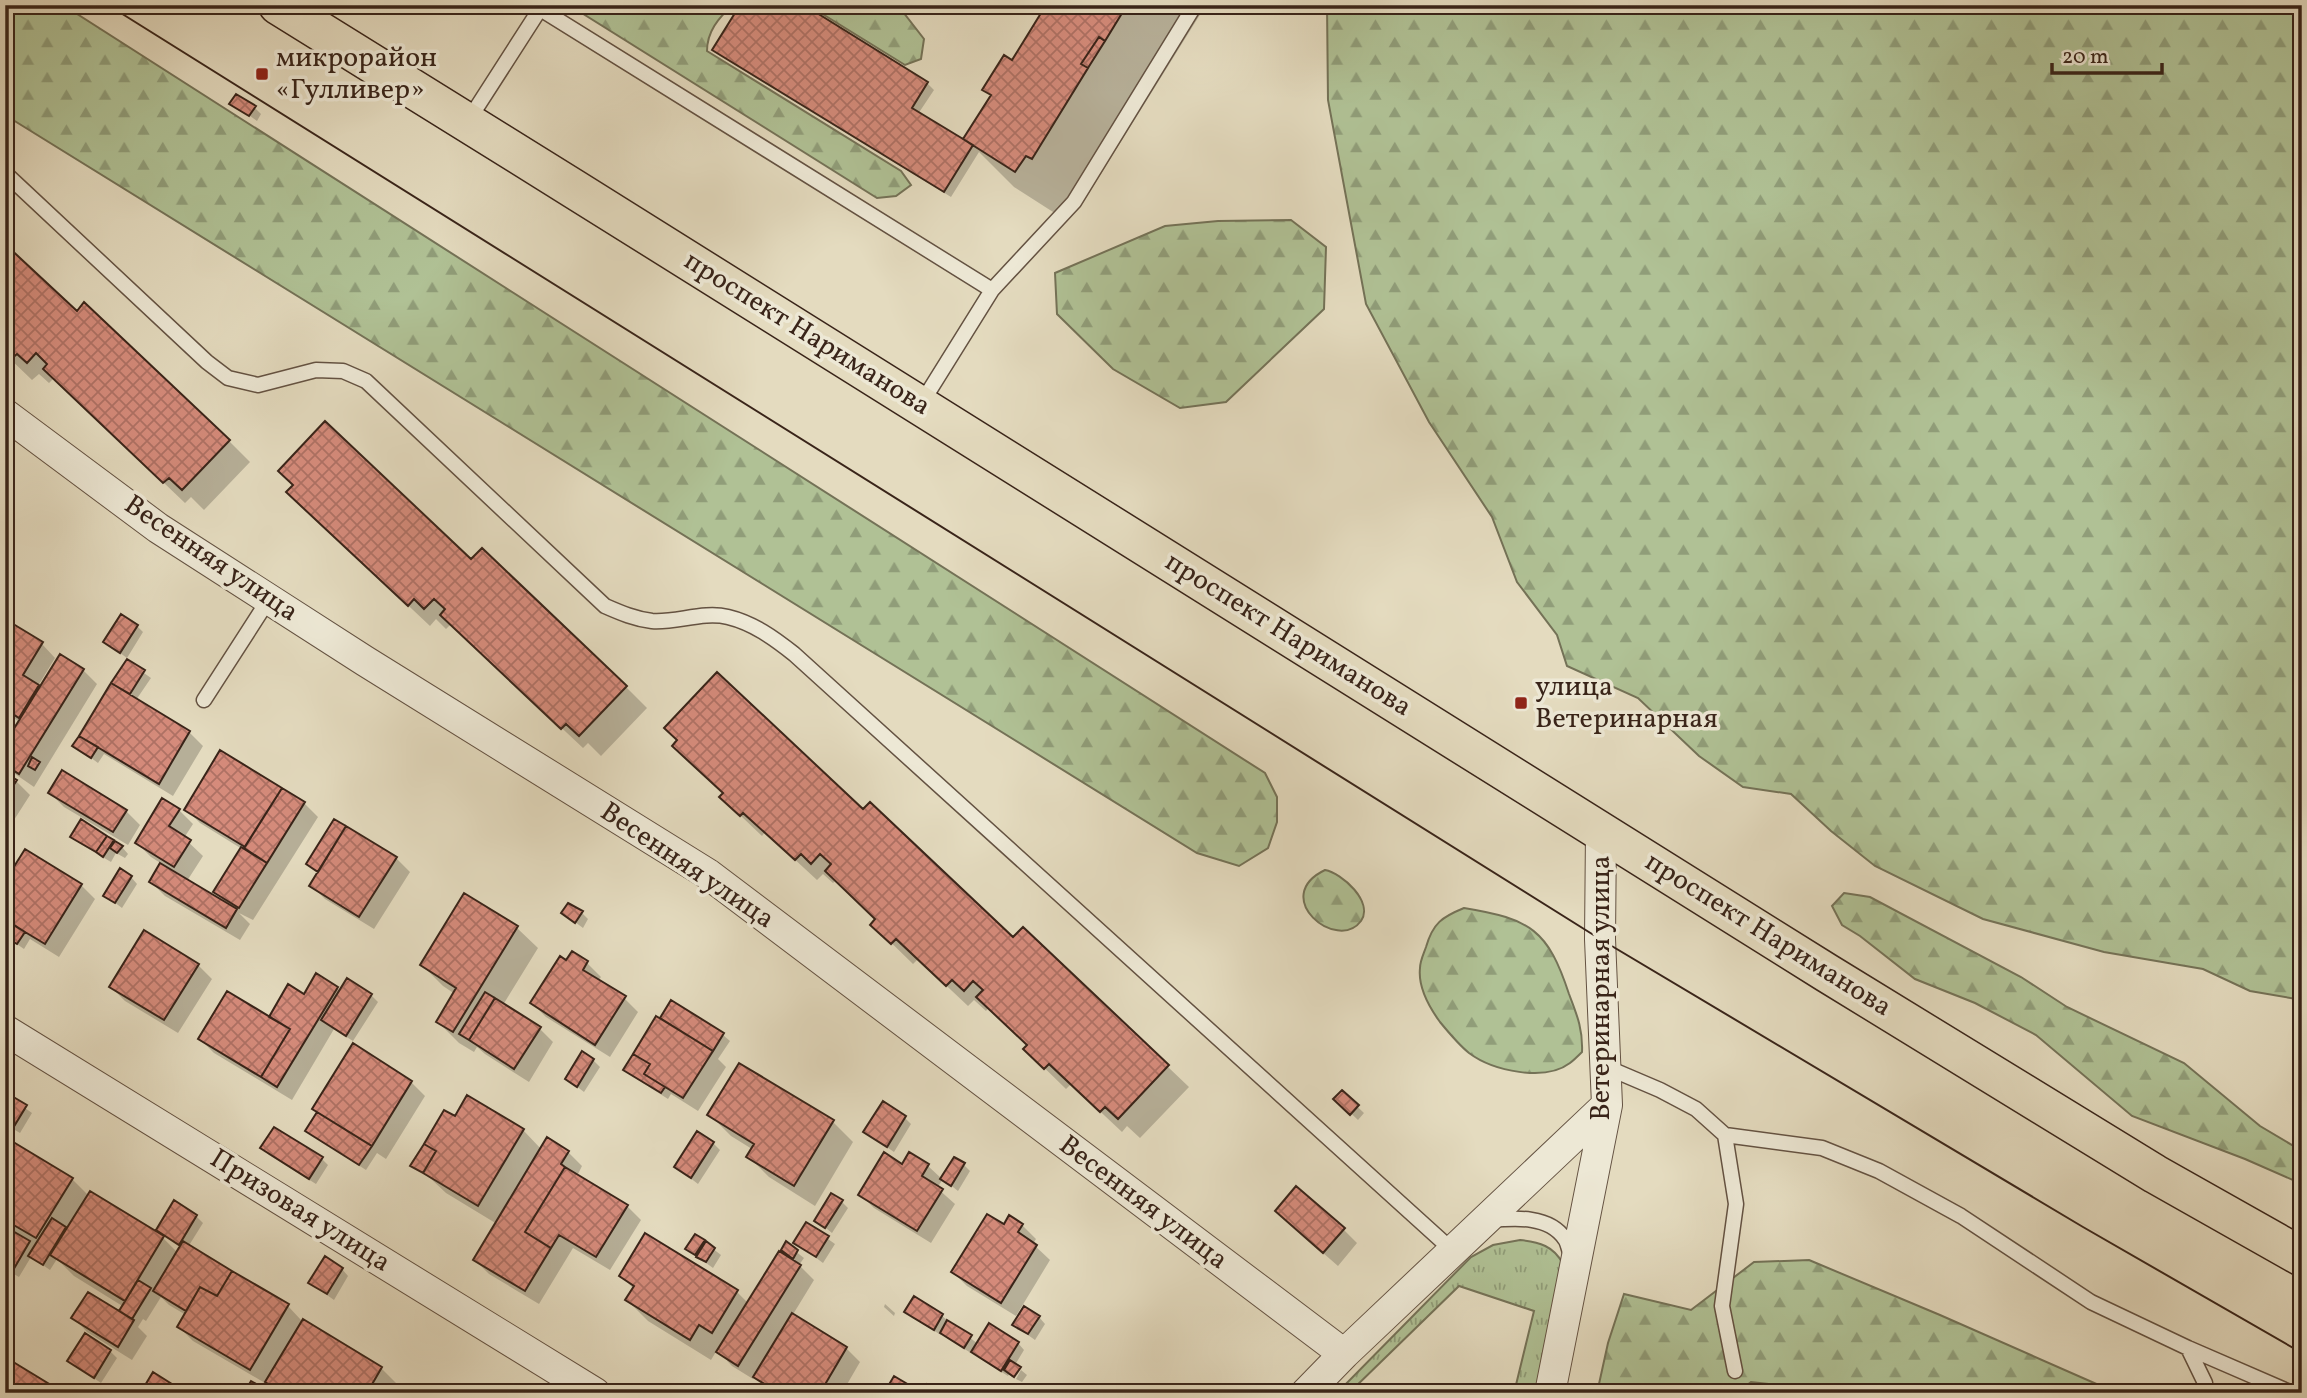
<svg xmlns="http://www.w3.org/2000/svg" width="2307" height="1398" font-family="Vollkorn,serif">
<defs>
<pattern id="grass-tufts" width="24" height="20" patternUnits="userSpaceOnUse" patternTransform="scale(1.75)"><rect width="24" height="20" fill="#b0c195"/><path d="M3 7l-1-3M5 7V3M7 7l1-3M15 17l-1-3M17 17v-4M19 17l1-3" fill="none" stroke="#909d79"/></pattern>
<pattern id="forest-firs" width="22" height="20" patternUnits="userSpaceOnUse" patternTransform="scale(1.75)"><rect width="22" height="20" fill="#b0c195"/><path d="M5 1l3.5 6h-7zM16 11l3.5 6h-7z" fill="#909d79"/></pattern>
<pattern id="building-cross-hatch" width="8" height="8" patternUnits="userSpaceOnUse" patternTransform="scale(1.75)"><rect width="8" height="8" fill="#d58b7b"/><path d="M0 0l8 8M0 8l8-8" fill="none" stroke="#ae7164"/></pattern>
</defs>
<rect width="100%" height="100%" fill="#e4dbbf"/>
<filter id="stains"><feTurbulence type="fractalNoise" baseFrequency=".00286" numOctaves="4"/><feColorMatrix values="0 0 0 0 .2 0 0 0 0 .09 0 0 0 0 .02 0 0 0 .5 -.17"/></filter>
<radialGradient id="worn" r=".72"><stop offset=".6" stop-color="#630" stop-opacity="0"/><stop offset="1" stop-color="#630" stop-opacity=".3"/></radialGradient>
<path fill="url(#grass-tufts)" stroke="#747257" stroke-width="2" d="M1520,1240C1539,1242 1554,1246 1563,1264L1543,1393H1514L1534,1311L1459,1286L1349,1393H1337L1471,1257L1493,1245Z"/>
<path fill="url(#forest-firs)" stroke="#747257" stroke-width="2" d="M5,5H63L1265,773L1277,797V822L1268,848L1239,866L1197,853L5,115Z
M569,5H733C718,18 707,32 707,51L901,171L911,185L896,196L877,198Z
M808,5H893L903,12L924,39L921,59L905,65Z
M1327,5H2302V1000L2250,991L2203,969L2104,952L1983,919L1875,866L1831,831L1791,794L1743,787L1699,756L1638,698L1567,666L1557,635L1517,582L1492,517L1429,422L1366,304L1328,100Z
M1291,220L1326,247L1324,309L1226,402L1180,408L1113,369L1057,314L1055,273L1165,226L1218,221Z
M1325,870C1342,873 1374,902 1361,921C1337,953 1269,897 1325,870Z
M1844,893L1870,897L2021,977L2067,1007L2184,1063L2260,1126L2302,1151V1184L2245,1159L2132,1116L2036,1035L1975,1003L1915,979L1860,936L1842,925L1832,906Z
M1464,908C1531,919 1548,930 1569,994C1577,1015 1583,1029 1582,1052C1578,1056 1574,1060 1570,1063C1545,1082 1493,1071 1469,1053C1458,1044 1449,1033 1440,1022C1429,1007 1418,986 1420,968C1420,961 1424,953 1426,947C1433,923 1442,917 1464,908Z
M1809,1260L1940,1315L2117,1393H1806L1796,1387L1751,1382L1737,1393H1597L1608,1343L1624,1294L1691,1310L1754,1262Z"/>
<path fill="#0003" d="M1048,5H1206L1081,206L1075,203L1064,219L1014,187L979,152L951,197L721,56L715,49L927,83L934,90L918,114L971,147L992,97L985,90L1013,63Z
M232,103L255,108L261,114L257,121Z
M77,314L229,441L250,462L204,510L191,497L185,503L54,378L49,383L39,374L32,380L5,354Z
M310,513L626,687L647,708L601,756L588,743L583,748L451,624L446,629L436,619L430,626Z
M5,621L42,644L55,658L38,686L41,689L83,670L97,684L34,787L5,767V747L20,722L5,713Z
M137,626L143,632L127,658L105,642Z
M127,661L151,678L136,700L189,732L203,746L173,796L104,754L98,763L75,746Z
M63,772L126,811L140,825L128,845L64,807L50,793Z
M5,775L16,781L30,795L5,834Z
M721,797L863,812L1013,940L1023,929L1189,1087L1140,1138L1127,1126L1122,1132L1071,1084L1066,1089L1025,1049L1029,1045L989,1007L986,1011L974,1000L968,1006L918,959L913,964L873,925L877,920L836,880L833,883L823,874L817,880L765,832L762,836Z
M304,803L318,817L253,920L239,913L250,924L240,940L165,896L151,882L162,864L151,857L137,843L179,810L193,824L184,838L203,856L187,881L227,904L216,892L242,849L200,823L186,809Z
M82,822L122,847L128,854L125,858L116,853L111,862L79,843L73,836Z
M396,858L410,872L374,929L325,899L311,885L319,873L308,864Z
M131,877L137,884L122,908L106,896Z
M5,884L81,885L95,899L59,957L30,939L24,949L5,936L11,927L5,923Z
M563,913H582L588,919L583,928Z
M517,928L538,948L503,1005L539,1028L553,1042L529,1082L485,1054L477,1047L474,1052L459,1043L438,1022L455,994L443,986L422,965Z
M573,953L587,963L601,977L598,981L624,998L638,1012L610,1057L546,1017L532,1003Z
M198,965L212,979L178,1033L125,1001L111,987Z
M337,988L341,992L371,995L378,1002L353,1041L334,1029L292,1100L214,1053L200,1039L269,1019L304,996Z
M671,1003L723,1035L730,1041L718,1059L726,1067L698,1111L671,1094L668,1099L632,1076L625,1070Z
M593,1060L600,1067L584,1092L567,1079Z
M411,1082L425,1096L386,1159L377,1153L366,1170L314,1137L307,1131Z
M1342,1092L1364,1113L1358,1120L1336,1099Z
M5,1094L32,1113L20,1133L5,1124Z
M710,1115L832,1121L853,1142L815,1206L769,1177L748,1156L752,1149L731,1136Z
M455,1118L523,1130L542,1150L548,1140L568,1152L582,1166L577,1176L627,1206L641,1220L610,1270L573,1248L539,1304L489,1274L475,1260L497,1224L446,1193L430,1178L413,1165Z
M905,1118L911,1124L894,1152L865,1132Z
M5,1139L72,1179L89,1196L91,1193L163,1238L178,1253L181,1247L158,1230L196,1216L203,1223L188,1247L288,1306L301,1320L381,1368L402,1389L400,1393H278L266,1380L265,1383L193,1341L179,1327L186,1315L169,1305L161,1297L146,1321L143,1319L138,1327L147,1336L132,1360L87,1332L74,1318H127L124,1307L74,1276L57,1259L50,1270L31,1257L19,1277L5,1269V1243L13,1231L5,1227Z
M713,1143L720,1150L698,1184L676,1167Z
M262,1148L322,1159L328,1165L316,1184L269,1155Z
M910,1154L928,1166L942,1179L964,1165L970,1171L958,1191L943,1179L937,1188L955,1204L931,1243L874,1208L860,1194L902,1166Z
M841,1201L848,1208L832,1233L816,1220Z
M807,1224L835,1244L823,1263L796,1243Z
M1022,1225L1036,1239L1033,1244L1050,1260L1016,1316L967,1286L953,1272L1004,1226Z
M1291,1225L1343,1229L1357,1243L1338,1266Z
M703,1241L721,1255L713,1268L687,1249Z
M786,1244L804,1258L799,1265L814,1280L792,1316L846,1348L860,1362L842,1393H768L769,1390L755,1376L753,1379L732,1366L717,1350L711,1360L648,1321L627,1300L634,1289L621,1276L737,1292L748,1303L792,1259L783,1250Z
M342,1269L348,1276L334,1300L310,1283Z
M5,1284L12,1291L5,1301Z
M885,1304L895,1313L894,1316L884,1307Z
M907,1312L942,1316L978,1344L1018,1343L1024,1350L1015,1365L1019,1368L1012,1377L1009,1374L1008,1376L979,1358L972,1351L971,1353L948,1339L942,1333L941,1335L913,1318Z
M1039,1317L1045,1324L1035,1340L1014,1325Z
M110,1351L117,1358L101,1383L69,1361Z
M1021,1370L1027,1375L1022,1382L1016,1379Z"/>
<path fill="url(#building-cross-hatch)" stroke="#392419" stroke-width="2" d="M740,5H804L928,82L912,108L973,145L944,192L712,50Z
M1046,5H1127L1105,41L1099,37L1081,64L1088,68L1032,159L1026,156L1015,172L963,139L991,95L982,90L1004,55L1012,60Z
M1099,37L1105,41L1088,68L1081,64Z
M236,94L256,106L249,116L229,104Z
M5,244L77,311L84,302L230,440L182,490L169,478L163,483L43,369L47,364L36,353L27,363L17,354L10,360L5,356Z
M325,421L471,559L482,548L627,686L579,736L566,724L561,729L440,615L445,609L434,599L424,609L414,599L408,606L286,492L293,485L278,471Z
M121,614L138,625L120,653L103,642Z
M5,619L43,642L23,675L39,685L19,718L5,709Z
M60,654L84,669L19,774L5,765V743Z
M127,659L145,670L130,694L111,683Z
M717,672L863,809L870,802L1013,937L1023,927L1169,1065L1118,1119L1105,1107L1100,1112L1049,1064L1044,1069L1023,1049L1027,1045L976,997L983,990L973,981L964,991L952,980L946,986L896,939L891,944L870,925L875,919L825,871L831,864L820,854L811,864L801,854L795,860L743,813L740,816L719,797L723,793L672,746L677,740L664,728Z
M111,683L190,731L159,784L79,736Z
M79,736L98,747L91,758L72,746Z
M220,750L282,788L245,847L184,810Z
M32,757L40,762L35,770L28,766Z
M62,770L127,810L113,832L48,793Z
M5,773L17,780L5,798Z
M282,788L305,802L267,863L244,848Z
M162,798L180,809L169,826L191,840L174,867L135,843Z
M81,819L107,836L96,852L70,837Z
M334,819L346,826L318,872L306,864Z
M346,826L397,857L359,917L309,886Z
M107,836L114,840L103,857L96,852Z
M115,841L123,846L117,853L110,848Z
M241,847L267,863L239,908L213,892Z
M25,849L82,884L45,944L5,920V881Z
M160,863L237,909L226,928L149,882Z
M120,868L132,876L115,903L103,896Z
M464,893L518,926L453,1032L436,1022L456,988L420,965Z
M568,903L583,911L575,923L561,913Z
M11,923L25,932L17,944L5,937V932Z
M144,930L199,964L164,1020L109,987Z
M572,951L588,961L583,970L626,996L595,1045L530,1003L560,956L566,960Z
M316,973L338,987L277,1087L261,1077L290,1029L269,1017L288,984L304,994Z
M347,978L372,994L346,1036L321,1020Z
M227,991L290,1029L261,1077L198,1039Z
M485,992L495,998L469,1040L459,1034Z
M495,998L541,1027L514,1069L469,1040Z
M671,1000L724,1033L713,1051L660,1018Z
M656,1016L713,1051L683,1098L644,1074L650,1064L633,1054Z
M353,1043L412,1081L372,1146L312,1109Z
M582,1051L594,1059L577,1087L565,1079Z
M633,1054L650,1064L644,1074L665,1087L661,1093L623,1070Z
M739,1063L834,1120L794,1186L746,1157L754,1144L707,1115Z
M1342,1090L1359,1105L1350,1115L1333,1099Z
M5,1092L27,1105L13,1128L5,1123Z
M467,1095L524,1129L478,1206L423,1173L436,1151L424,1144L444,1110L455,1116Z
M883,1101L906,1116L887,1147L863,1132Z
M317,1112L372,1146L359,1165L305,1131Z
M274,1127L323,1157L309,1179L260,1148Z
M697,1131L714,1142L691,1178L674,1167Z
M5,1137L73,1178L36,1238L5,1220Z
M547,1137L569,1151L561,1164L565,1167L525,1232L551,1248L525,1291L473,1260Z
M424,1144L436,1151L423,1173L410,1166Z
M884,1152L902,1164L909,1152L929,1164L922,1176L943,1189L917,1231L858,1195Z
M954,1157L965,1163L951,1186L940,1179Z
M565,1167L628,1205L596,1257L559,1235L551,1248L525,1232Z
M1296,1186L1345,1228L1323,1253L1275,1211Z
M90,1191L164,1236L125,1301L50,1255Z
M831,1193L843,1200L825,1228L814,1221Z
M174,1200L197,1215L179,1245L156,1230Z
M987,1214L1004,1224L1009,1215L1023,1224L1018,1232L1037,1245L1001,1303L951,1272Z
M52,1218L66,1227L43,1265L28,1256Z
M806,1222L829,1236L816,1257L793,1243Z
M11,1230L30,1241L12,1272L5,1268V1240Z
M645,1233L738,1290L712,1333L699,1325L690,1340L625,1300L634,1286L619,1276Z
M695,1234L705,1240L695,1255L685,1249Z
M183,1241L232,1271L217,1296L200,1287L186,1311L153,1291Z
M706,1241L715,1248L706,1262L696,1257Z
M786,1241L798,1250L793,1259L781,1250Z
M779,1251L801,1265L738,1366L716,1352Z
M325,1256L343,1268L327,1294L308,1283Z
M232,1271L289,1304L250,1370L177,1327L200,1287L217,1296Z
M138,1280L151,1288L132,1319L119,1311Z
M88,1292L134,1320L118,1347L71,1318Z
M914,1296L943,1314L934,1330L904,1312Z
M1024,1306L1040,1316L1028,1334L1012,1325Z
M792,1313L847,1347L820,1393H779L753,1377Z
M303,1319L382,1367L367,1393H283L265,1382Z
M947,1320L972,1335L964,1348L940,1333Z
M989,1323L1019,1342L1001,1371L971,1352Z
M85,1333L111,1350L94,1378L67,1361Z
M10,1360L64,1393H5V1367Z
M1010,1360L1021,1367L1014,1377L1004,1370Z
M153,1372L186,1393L141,1392Z
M894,1376L921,1392L927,1384L940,1393H884Z
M251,1381L268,1391V1393H244Z"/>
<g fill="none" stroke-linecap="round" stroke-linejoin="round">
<defs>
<path id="lane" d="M534,5L992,290
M468,121L540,9
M5,173L207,362L228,378L258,385L316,370L343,371L366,381L605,606C621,613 635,619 652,621C676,623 703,611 728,617C753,623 774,638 794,654L1453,1251
M921,404L992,290L1074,202L1195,5
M204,700L269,599
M1606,1067L1660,1090L1696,1109L1725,1135L1822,1148L1879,1171L1961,1216L2091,1302L2188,1348L2205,1383L2206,1393
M1725,1135L1736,1204L1722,1306L1735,1371
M1490,1220C1515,1218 1549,1215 1565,1239C1568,1243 1569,1251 1571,1255
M2188,1348L2292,1393"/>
<path id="street" d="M5,414L158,528L365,661L708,874L1344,1354
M5,1030L595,1393
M1306,1393L1344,1354L1607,1105
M1550,1393L1607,1105L1600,939L1601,831"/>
<path id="primary" d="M278,5L574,189L1827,973L2155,1174L2302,1257"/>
</defs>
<use href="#lane" stroke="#645242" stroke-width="17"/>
<use href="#street" stroke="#645242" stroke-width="32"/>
<use href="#primary" stroke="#392419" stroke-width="41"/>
<use href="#lane" stroke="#ede8d5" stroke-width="14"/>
<use href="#street" stroke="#ede8d5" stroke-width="30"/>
<use href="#primary" stroke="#e4dbbf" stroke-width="38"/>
<path stroke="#392419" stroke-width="2" d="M108,5L1600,939L2083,1227L2302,1353"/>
</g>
<g fill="#8f2418" stroke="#ede8d5" stroke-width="2.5">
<rect x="255" y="67" width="14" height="14" rx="3.5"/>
<rect x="1514" y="696" width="14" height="14" rx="3.5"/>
</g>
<g text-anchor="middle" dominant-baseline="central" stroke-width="7" stroke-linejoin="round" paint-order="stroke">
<g font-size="28" fill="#392419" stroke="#ede8d5" text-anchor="start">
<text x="276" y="58">микрорайон<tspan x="276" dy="32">«Гулливер»</tspan></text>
<text x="1535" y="687">улица<tspan x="1535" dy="32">Ветеринарная</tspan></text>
</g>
<g font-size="28" fill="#392419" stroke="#ede8d5">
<text transform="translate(807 334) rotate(32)">проспект Нариманова</text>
<text transform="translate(211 559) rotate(34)">Весенняя улица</text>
<text transform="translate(1288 635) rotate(32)">проспект Нариманова</text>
<text transform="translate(687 866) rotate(34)">Весенняя улица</text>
<text transform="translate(1768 935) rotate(32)">проспект Нариманова</text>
<text transform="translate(1601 988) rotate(-90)">Ветеринарная улица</text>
<text transform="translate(1143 1203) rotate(37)">Весенняя улица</text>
<text transform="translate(300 1211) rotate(32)">Призовая улица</text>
</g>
</g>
<rect width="2307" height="1398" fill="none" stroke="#e4dbbf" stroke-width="28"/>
<rect x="7" y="7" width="2293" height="1384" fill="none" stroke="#392419" stroke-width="3.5"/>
<rect x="14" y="14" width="2279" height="1370" fill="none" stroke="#392419" stroke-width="2"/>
<path d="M2052 63v10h110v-10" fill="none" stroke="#392419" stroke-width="3.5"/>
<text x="2062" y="63" font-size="21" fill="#392419" stroke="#ede8d5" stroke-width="5" paint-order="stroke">20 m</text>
<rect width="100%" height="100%" filter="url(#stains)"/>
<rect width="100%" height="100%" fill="url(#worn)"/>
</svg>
